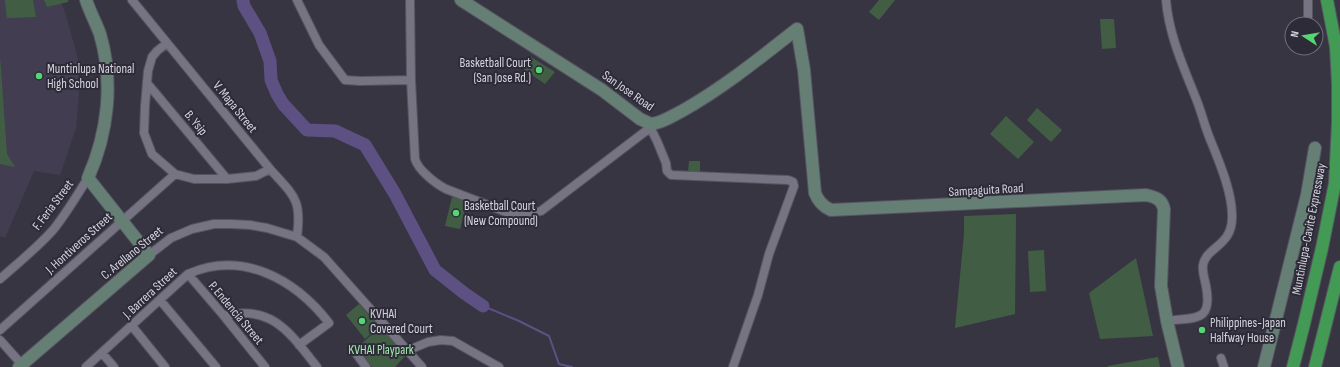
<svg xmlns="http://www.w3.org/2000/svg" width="1340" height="367" font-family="'Sofia Sans Condensed',sans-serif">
<rect width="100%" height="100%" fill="#383543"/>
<path fill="#423d51" d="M0,0H60L65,12L78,59L79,94L76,128L60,175L34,171L5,238L0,236Z"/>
<path fill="#415e45" d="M5,0H33L36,17L7,18L5,3Z
M44,0H68V2L47,7Z
M879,0H895L879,20L869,12Z
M1100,19H1114L1116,48L1102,49Z
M0,56L7,154L15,167L0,164Z
M531,57L555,72L545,84L522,68Z
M1037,108L1062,130L1051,142L1027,120Z
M1006,116L1034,142L1018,159L990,134Z
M689,161H700V172H688Z
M452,197L467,201L460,229L445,226Z
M1016,214L1015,314L955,328L964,234V216Z
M1044,250L1046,291L1030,292L1028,251Z
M1136,258L1153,336L1100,339L1089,293Z
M359,304L379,326L365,339L346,315Z
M382,325L407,354L395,367H372L357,348Z
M1158,357L1160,367H1108V366Z"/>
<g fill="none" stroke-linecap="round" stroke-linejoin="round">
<path stroke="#5d5083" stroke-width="2" d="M483,306L519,321L549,336L559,364L572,367"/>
<path stroke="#5d5083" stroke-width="13" d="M243,0L244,6L260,33L270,61L271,80L277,94L283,104L307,130L335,131L365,145L395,194L435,270L464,293L483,306"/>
<defs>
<path id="street" d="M132,0L270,169C294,196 302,199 297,237
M297,0L319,45L345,80L360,81L411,80
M410,0L411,80L415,159C418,170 436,184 446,189L506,212L526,215L541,211L655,124
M1166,0C1169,36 1184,68 1197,101C1202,114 1205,127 1210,139C1219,161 1233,194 1232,218C1232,246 1206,247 1203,265C1202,272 1205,280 1206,286C1213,323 1195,317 1167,321
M1308,0V24
M167,43L157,51L152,57L148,71L145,106L144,133L152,154L175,174L194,179H227L256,176L270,169
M147,83L227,179
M650,127L657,141L666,163L667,171L671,175L788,180L793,182L794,186L769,254L758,295L733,367
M149,255L171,238L192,229L214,224H231L250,225L267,228L297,237L324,257L422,367
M188,274L224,316L265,367
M0,279C18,263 37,248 53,230C66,214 77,195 88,178
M160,300L216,367
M224,316C272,304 290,333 317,367
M132,326L165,367
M0,330L175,174
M0,340L24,367
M409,350L428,342L441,340L453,341L499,367
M355,352L366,367
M102,353L114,367
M1221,358L1224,367
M86,367L188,274C242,250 295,279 329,323L299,345"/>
<path id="secondary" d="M461,0L602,90L640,119L651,124C662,123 672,116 682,111C723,88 760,58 797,29L804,70L815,193C818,201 824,207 831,210L1146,195C1155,197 1162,199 1164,209L1161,286L1167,321L1178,367
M19,367L149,255L88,178C108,133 114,82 100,34C96,23 90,12 86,0
M1264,367L1307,195L1315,148"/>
<path id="highway" d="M1293,367L1304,324L1322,248L1335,183L1338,122V84L1336,47L1327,0
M1315,367L1340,267"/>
</defs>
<use href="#street" stroke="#565460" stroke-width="10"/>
<use href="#secondary" stroke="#565460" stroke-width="14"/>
<use href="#highway" stroke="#565460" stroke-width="14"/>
<use href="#street" stroke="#767382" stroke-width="8"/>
<use href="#secondary" stroke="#667f74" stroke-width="12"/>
<use href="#highway" stroke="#429a55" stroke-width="12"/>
</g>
<g fill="#54d672" stroke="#2e2b39" stroke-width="1.5">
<circle cx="539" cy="70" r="4"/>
<circle cx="39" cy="76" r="4"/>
<circle cx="456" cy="213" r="4"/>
<circle cx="362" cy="321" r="4"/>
<circle cx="1202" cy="330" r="4"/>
</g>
<g text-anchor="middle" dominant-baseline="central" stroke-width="4" stroke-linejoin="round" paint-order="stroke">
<g font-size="13" fill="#d5d4dd" stroke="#2e2b39" text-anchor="start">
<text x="531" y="63" text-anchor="end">Basketball Court<tspan x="531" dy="15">(San Jose Rd.)</tspan></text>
<text x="47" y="69">Muntinlupa National<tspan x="47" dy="15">High School</tspan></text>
<text x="464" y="206">Basketball Court<tspan x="464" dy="15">(New Compound)</tspan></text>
<text x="370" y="314">KVHAI<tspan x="370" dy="15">Covered Court</tspan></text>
<text x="1210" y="323">Philippines-Japan<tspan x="1210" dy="15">Halfway House</tspan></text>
</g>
<g font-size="13" fill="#d5d4dd" stroke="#2e2b39">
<text transform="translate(628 91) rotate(35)">San Jose Road</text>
<text transform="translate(235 107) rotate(51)">V. Mapa Street</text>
<text transform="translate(196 123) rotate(50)">B. Ysip</text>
<text transform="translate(986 190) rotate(-3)">Sampaguita Road</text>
<text transform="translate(53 205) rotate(-53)">F. Feria Street</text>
<text transform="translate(1309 229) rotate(-79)">Muntinlupa-Cavite Expressway</text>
<text transform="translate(79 243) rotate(-42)">J. Hontiveros Street</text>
<text transform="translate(132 253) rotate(-39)">C. Arellano Street</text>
<text transform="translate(150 293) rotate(-43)">J. Barrera Street</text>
<text transform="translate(236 313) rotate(50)">P. Endencia Street</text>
</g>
<g font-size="13" fill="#a1ebac" stroke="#2e2b39">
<text x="381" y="350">KVHAI Playpark</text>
</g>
</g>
<g transform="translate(1304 36) rotate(282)"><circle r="19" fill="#2e2b39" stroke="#716f7b"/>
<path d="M0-3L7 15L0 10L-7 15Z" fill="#54d672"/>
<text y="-6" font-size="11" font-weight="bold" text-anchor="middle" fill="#d5d4dd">N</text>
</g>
</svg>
